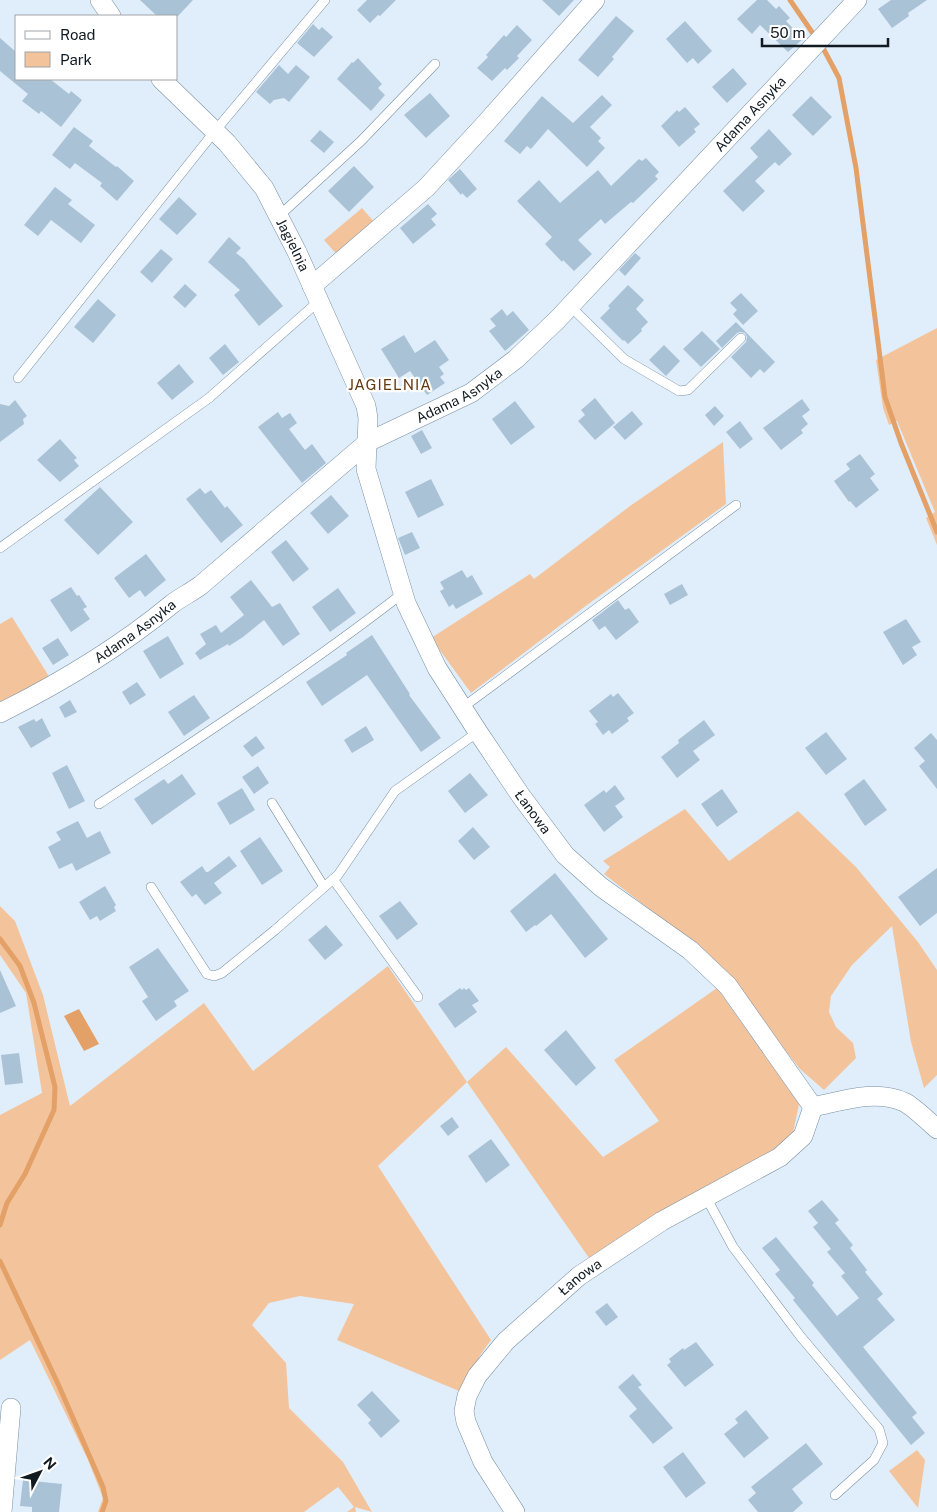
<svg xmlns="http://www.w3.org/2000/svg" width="937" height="1512" font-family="'Public Sans',sans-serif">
<rect width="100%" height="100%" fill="#e0eefb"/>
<path fill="#f3c49c" d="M362,208L376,224L339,257L324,240Z
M937,328V545L926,518L935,512L897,421L889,425L883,408L876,360Z
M723,442L726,504L587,605L471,693L431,638L530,574L534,579L630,506Z
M12,617L50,678L0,705V624Z
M685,809L729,861L798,811L856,867L918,942L937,970V1075L924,1088L911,1042L892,926L852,965L831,996L829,1012L836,1027L853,1043L856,1058L824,1090L800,1069L754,1011L728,974L696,942L658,916L604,874L610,867L603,861Z
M0,906L15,921L43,995L70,1106L204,1003L253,1071L388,966L467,1082L506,1047L603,1157L659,1121L614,1060L717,988L799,1104L793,1133L776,1152L636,1227L589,1258L467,1082L378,1166L491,1340L481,1354L459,1391L337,1340L354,1304L300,1296L269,1303L252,1325L286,1363L289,1408L343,1462L372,1512L355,1507L356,1512H347L354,1507L338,1487L304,1512H98L103,1498L88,1460L30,1340L0,1360V1115L42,1093L26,993L0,955Z
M917,1450L925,1460L918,1508L889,1471Z"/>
<path fill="#e3a067" d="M79,1009L99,1044L84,1051L64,1016Z"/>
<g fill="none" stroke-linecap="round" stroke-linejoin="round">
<path stroke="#e3a067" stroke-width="5" d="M790,0L814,35
M823,48L839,78L856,168L885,397L901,443L937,532
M0,939L20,966L28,987L34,1003L55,1087L54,1110L25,1174L7,1203L0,1225
M0,1261L59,1386L103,1487L106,1501L102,1512"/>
</g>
<path fill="#aac2d6" d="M140,0H193L178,16H157Z
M367,0H396L380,16L378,15L370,23L357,10Z
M542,0H574L559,16Z
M757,0H767L776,9L779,6L790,18L786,21L803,39L788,52L760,25L752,34L737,19Z
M891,0H927L908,13L909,16L892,28L878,9Z
M616,16L634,31L612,57L614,59L598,77L578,60Z
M685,21L712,51L698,64L693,58L687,63L666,39Z
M313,24L319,30L322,27L333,37L314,57L297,43Z
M517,25L532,40L517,56L519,58L507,70L505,68L492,81L477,68L488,57L486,55L504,35L506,37Z
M0,38L16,52V79H50L69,94L71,91L82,100L61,127L41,111L39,114L22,101L28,94L0,71Z
M358,58L382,84L378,88L385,95L371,111L337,79L352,62L353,63Z
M279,65L288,74L296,65L310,77L289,102L284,98L274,100L270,104L256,92Z
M733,68L747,84L727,103L712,87Z
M430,93L450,116L426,138L404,115Z
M602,95L612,105L590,127L601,138L598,141L605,148L587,167L548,129L531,149L527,146L520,154L504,141L542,96L573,123Z
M811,96L832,117L813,136L792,115Z
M685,107L700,124L694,129L696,132L679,147L661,126L677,110L679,112Z
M74,127L93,141L89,146L116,167L117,166L134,181L117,201L100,186L102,183L75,163L70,169L52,155Z
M769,129L792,154L779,166L775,162L755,181L765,191L743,212L723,191L758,157L750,148Z
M320,130L334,142L324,153L310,141Z
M646,158L659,172L655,176L658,179L633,203L631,202L605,224L601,219L578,240L592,254L574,271L563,260L562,262L545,244L552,237L517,201L539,180L560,203L598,170L611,186L639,159L642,161Z
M354,166L374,187L349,212L328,191Z
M460,169L477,189L467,198L462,193L461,195L448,180Z
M55,187L72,200L68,204L95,225L81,243L51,220L38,236L24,225Z
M179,197L197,214L177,235L159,219Z
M428,204L437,214L431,219L436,225L413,244L400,228Z
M229,237L241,248L236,253L244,259L283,306L259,326L234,295L240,290L208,262Z
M161,249L173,259L152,283L140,272Z
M635,253L641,258L625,276L619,270Z
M185,284L197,295L185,308L173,297Z
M628,285L644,300L636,309L648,322L641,329L642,331L628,344L624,340L623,341L600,318L610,308L608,306Z
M741,293L758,311L743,325L733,314L737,310L730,303Z
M98,299L116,315L93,343L74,327Z
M502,309L507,316L513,311L529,330L505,351L489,331L496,326L490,319Z
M736,322L775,362L764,373L760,369L751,378L731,357L746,342L747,337L745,333L740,332L737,333L722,348L716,341Z
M702,331L720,349L701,367L683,349Z
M404,335L415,353L435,340L449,360L439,367L444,374L440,377L445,383L427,395L410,371L399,378L381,349Z
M225,344L239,362L223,375L209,358Z
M664,345L680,361L666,376L649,360Z
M179,364L194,382L172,400L157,383Z
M595,398L615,423L595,440L578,421L585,415L581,410Z
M802,399L810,410L802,416L808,424L801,430L803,433L781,450L763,428Z
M15,400L27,416L23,419L24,424L0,442V404L9,406Z
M515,401L535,427L511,445L492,419Z
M715,406L724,416L714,426L705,415Z
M632,411L643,424L625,440L613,427Z
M278,412L282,418L290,413L297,423L289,429L305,450L312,444L326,463L302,483L258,427Z
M740,421L753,439L740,449L726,432Z
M422,430L432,448L421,454L411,436Z
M60,439L77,458L74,460L79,466L60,482L37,460Z
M860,454L875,474L870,478L879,490L856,508L850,501L849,502L834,481L850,469L846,464Z
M431,479L444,505L418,518L405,492Z
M100,487L133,522L98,555L64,520Z
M200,488L205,494L211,490L225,508L227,506L243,525L221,543L186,499Z
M331,495L349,516L328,534L310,513Z
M412,532L420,548L405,555L398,538Z
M286,540L309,569L293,582L271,552Z
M146,554L166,580L145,597L140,590L129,598L114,578Z
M462,570L467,578L472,575L483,594L456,609L453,604L449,607L440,591L444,589L440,582Z
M251,580L272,607L280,603L300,634L283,646L264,620L243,637L229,646L228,644L200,660L195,653L206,644L200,634L216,625L221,633L244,615L230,597Z
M682,584L688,595L670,605L664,594Z
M71,587L77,596L79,595L87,607L83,609L90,619L71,632L50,600Z
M338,588L356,613L330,632L312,607Z
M618,600L625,610L629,608L639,622L616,640L605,626L599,630L592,620Z
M906,619L921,642L912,647L917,655L903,665L883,632Z
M372,635L410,694L409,695L441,738L421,752L367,675L322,706L306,682L347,655L346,653Z
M168,636L184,664L160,679L143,651Z
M58,638L69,655L53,665L42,648Z
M137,682L146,695L130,705L122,692Z
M618,693L634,713L627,718L629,721L612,734L609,730L603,735L595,724L598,722L589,711L611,694L613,697Z
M194,695L210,718L184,736L168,712Z
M70,700L77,712L65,718L59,707Z
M42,718L51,736L31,748L18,727L34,719L36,722Z
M704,720L715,735L693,751L700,760L677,778L661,757L679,743L678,740Z
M366,726L374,740L352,753L344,740Z
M826,732L847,759L826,775L805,748Z
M931,733L937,740V789L919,766L925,761L914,748Z
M256,736L265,748L252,757L243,746Z
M67,765L85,801L69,809L52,773Z
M258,766L269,783L254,794L242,777Z
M470,773L488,795L465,813L448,791Z
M182,774L196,794L152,825L134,799L164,779L168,784Z
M864,779L887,810L865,826L844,794Z
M615,785L625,799L615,806L623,817L604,832L584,805L604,790L606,793Z
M242,788L255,810L230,825L217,803Z
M722,789L738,812L717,827L701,804Z
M78,821L87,838L100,831L111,853L76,871L72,863L59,869L48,847L61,840L56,832Z
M473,827L490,847L474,860L458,841Z
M260,837L283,871L262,885L240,851Z
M229,856L237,866L214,883L222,893L205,905L196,894L192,897L180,882L202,866L206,872H208Z
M937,868V913L920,926L898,897Z
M555,873L608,939L585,958L551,914L536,926L535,925L526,932L510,911Z
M105,886L116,905L114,907L116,911L100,921L97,916L90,920L79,902Z
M400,901L418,924L397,940L379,916Z
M326,925L343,945L325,960L308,940Z
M158,948L189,991L174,1001L177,1006L156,1021L142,1001L148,997L129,967Z
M0,970L16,1006L0,1013Z
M460,988L462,990L464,988L466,990L469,988L479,1001L472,1005L477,1012L455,1028L438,1004Z
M566,1030L596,1068L576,1086L544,1050Z
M19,1053L23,1083L5,1085L1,1055Z
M452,1117L459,1127L448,1136L440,1126Z
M491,1139L510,1165L486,1183L468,1156Z
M822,1200L839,1220L835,1223L853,1245L850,1248L867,1270L865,1272L883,1294L877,1299L895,1320L863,1347L917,1413L912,1417L925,1433L911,1445L793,1300L795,1298L775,1274L780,1270L762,1248L776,1237L814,1283L812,1285L837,1316L859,1298L841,1276L845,1273L827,1252L831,1249L813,1227L818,1223L808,1211Z
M607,1303L618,1317L606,1326L595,1312Z
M696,1342L714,1365L685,1387L667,1365L671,1362L669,1359L683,1348L684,1350Z
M633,1374L642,1385L638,1387L673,1428L653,1444L629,1416L637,1409L618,1387Z
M372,1391L400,1421L381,1438L368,1423L371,1420L357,1405Z
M746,1410L769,1438L744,1458L724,1434L738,1423L735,1419Z
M806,1443L823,1464L792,1489L803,1503L793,1512H758L748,1500L756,1493L751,1487Z
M683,1452L706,1483L686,1498L663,1467Z
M23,1480L62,1484L59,1512H32V1507L20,1506Z"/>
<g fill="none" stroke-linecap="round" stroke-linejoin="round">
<defs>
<path id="lane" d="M279,216L361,141L435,64
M570,306L624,359L679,391L688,390L741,338
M18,378L215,131L325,0
M0,548L209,398L319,301
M462,708L736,505
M272,803L324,887
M99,804C202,736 305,669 403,593
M333,879L418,997
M151,887L207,974L214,976L222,973L275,930L338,875L395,791L478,732
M706,1197L733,1247L801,1337L879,1429L883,1443L874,1460L835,1495"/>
<g id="street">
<path d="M100,0L111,16"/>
<path id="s1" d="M161,79L227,143L264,188L297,252L366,406L368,418L366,469L406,603L437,668L478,732L521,796L565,855L601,887L690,950L728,986L813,1107"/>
<path d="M312,286L426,188L486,123L595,0"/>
<path id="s2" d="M0,713C60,683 120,647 172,604C181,597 192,592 201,585L368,442L471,393L516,359L557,320L857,0"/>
<path d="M813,1107C842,1101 876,1089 904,1102C914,1107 928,1121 937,1129"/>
<path d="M2,1512L11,1408"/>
<path id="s3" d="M515,1512L483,1462L466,1422L464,1411L467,1396L477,1376L506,1341L579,1276L662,1221L780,1157L803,1136L813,1107"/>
</g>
</defs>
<use href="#lane" stroke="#788fa2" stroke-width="10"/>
<use href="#street" stroke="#788fa2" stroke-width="20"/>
<use href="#lane" stroke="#fff" stroke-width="9"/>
<use href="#street" stroke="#fff" stroke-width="19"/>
</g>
<g text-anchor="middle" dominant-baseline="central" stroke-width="4.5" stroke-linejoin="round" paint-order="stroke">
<g font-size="14" fill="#111a21" stroke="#fff">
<text stroke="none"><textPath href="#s2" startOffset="968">Adama Asnyka</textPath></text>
<text stroke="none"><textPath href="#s1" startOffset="214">Jagielnia</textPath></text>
<text stroke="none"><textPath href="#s2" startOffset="561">Adama Asnyka</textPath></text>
<text stroke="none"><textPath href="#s2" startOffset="158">Adama Asnyka</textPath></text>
<text stroke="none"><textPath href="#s1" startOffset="839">Łanowa</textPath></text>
<text stroke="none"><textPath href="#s3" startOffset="295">Łanowa</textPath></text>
</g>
<g font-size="15" letter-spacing="1" fill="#643a10" stroke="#fff">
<text x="390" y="384">JAGIELNIA</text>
</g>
</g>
<rect x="15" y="15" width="162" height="65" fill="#ffffff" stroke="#a0a3a6"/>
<rect x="25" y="31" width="25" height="8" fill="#ffffff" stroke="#a0a3a6"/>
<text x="60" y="40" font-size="15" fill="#111a21">Road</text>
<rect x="25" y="52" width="25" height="15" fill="#f3c49c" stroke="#a0a3a6"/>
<text x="60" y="65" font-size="15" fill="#111a21">Park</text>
<g transform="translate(40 1472) rotate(49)" stroke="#ffffff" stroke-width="4" paint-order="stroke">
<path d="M0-4L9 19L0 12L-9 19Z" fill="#111a21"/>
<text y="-8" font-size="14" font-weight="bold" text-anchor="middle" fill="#111a21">N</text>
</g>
<path d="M762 38v8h126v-8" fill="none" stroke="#111a21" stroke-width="2.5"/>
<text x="770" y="38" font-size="15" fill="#111a21" stroke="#ffffff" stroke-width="4" paint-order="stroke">50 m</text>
</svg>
